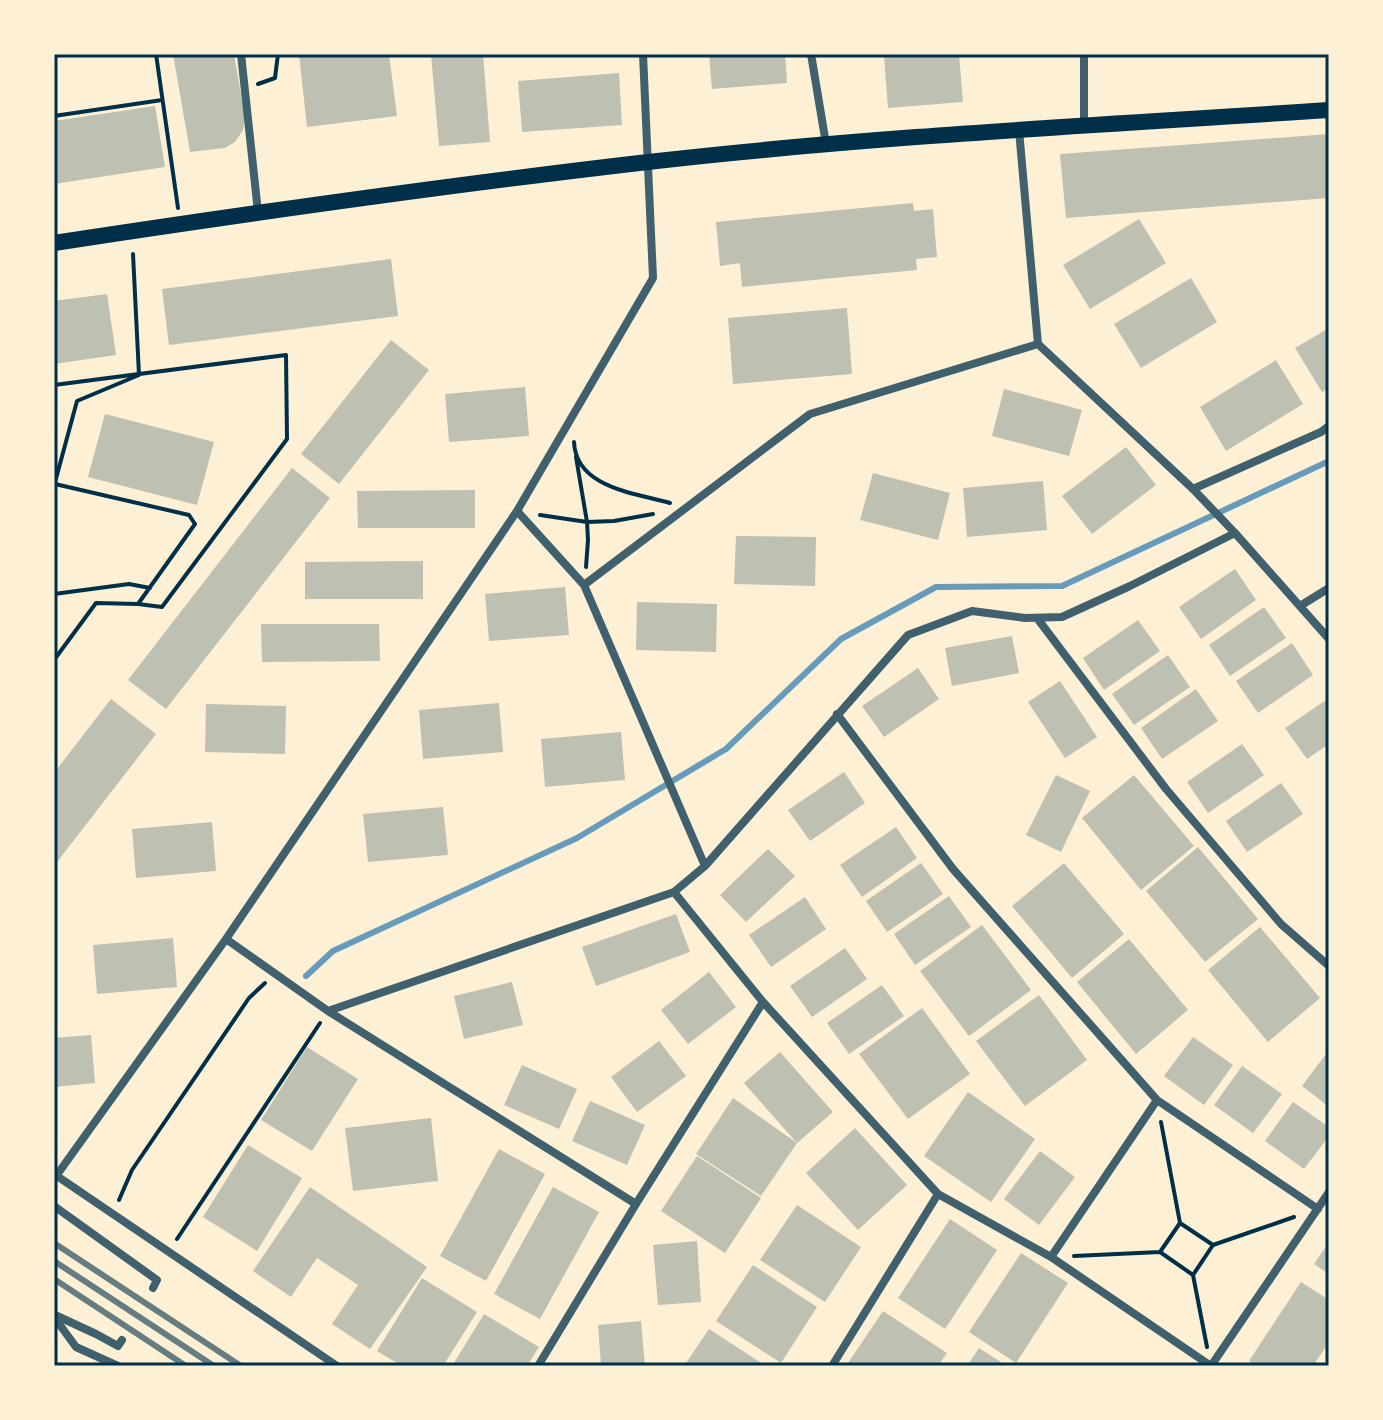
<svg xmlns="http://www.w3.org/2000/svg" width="1383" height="1420" font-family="Signika,sans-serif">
<rect width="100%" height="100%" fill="#fdf0d5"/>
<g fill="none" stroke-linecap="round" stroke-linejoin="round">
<path stroke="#669bbc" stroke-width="6" d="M306,976L333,951L577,838L726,749L841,639L936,587L1062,586L1329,461"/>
</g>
<path fill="#bec0b2" d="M173,54H234L245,118L243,130L235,142L225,148L190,152Z
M299,54H389L397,116L307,127Z
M431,54H483L490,142L439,146Z
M709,54H785L787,83L712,89Z
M909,54H959L963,102L888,108L884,56Z
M619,73L622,125L522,132L518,81Z
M155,106L165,167L54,184V121Z
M1329,134V198L1066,218L1060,154Z
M913,203L914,211L933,209L937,257L916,259L917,270L742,287L740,263L720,266L716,222Z
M1139,219L1166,263L1090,309L1063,265Z
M391,259L398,316L169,345L162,289Z
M1191,278L1217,322L1141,368L1114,324Z
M107,294L116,355L54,364V301Z
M847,308L852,374L733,384L728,318Z
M1329,328V388L1322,392L1295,348Z
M391,340L429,370L339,484L301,454Z
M1276,360L1303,404L1226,451L1200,407Z
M525,387L529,436L449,442L445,394Z
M1004,389L1082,410L1069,456L992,436Z
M105,414L214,442L197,505L88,477Z
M1126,447L1156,485L1092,534L1062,496Z
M292,468L330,498L166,709L128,680Z
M873,473L950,493L938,540L860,520Z
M1043,481L1047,530L967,537L963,488Z
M475,490V528H358L357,491Z
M736,536L816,537L815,586L734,584Z
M423,561V599H305V562Z
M1235,569L1256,600L1201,639L1179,607Z
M565,587L569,635L489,641L485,594Z
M637,602L717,604L716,652L636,650Z
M1264,607L1286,638L1230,676L1209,645Z
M1138,620L1160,651L1104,690L1083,658Z
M261,624H379L380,661L262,662Z
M1012,636L1019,673L952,686L945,648Z
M1292,643L1313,675L1258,713L1236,681Z
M1168,655L1190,687L1134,725L1112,694Z
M918,668L939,699L884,737L862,706Z
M1060,681L1097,737L1065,758L1028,702Z
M1196,689L1218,721L1162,759L1141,728Z
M1329,698V744L1307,759L1285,728Z
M111,699L156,734L54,866V773Z
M499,703L503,752L423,759L419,710Z
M206,704L286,706L285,754L205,752Z
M621,732L625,780L545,787L541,739Z
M1242,744L1264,775L1208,813L1187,782Z
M844,772L865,803L810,841L788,810Z
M1056,775L1090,791L1061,852L1026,835Z
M1134,775L1194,846L1141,890L1082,818Z
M1281,783L1303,814L1247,852L1226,821Z
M443,807L448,855L368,862L363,814Z
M212,822L216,871L136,878L132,829Z
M896,827L917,858L862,897L840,865Z
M1198,847L1258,919L1205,962L1146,891Z
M768,849L795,876L746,922L720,895Z
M921,863L943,894L887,932L866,901Z
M1064,863L1124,934L1072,978L1012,906Z
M949,896L971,927L915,965L894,934Z
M805,897L826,929L771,967L749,935Z
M676,914L690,952L596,986L582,947Z
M982,925L1031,990L969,1036L920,971Z
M1260,927L1320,998L1268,1042L1208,970Z
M173,938L177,987L97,994L93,945Z
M1129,939L1188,1010L1136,1054L1077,982Z
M845,948L867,979L812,1017L790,986Z
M709,972L736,1007L688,1044L661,1010Z
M512,982L523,1025L464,1039L454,996Z
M882,985L904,1016L849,1054L827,1023Z
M1039,995L1087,1060L1025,1106L976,1041Z
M922,1008L970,1074L908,1119L859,1054Z
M91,1035L95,1083L54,1087V1038Z
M1193,1037L1233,1065L1204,1105L1164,1076Z
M659,1041L686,1076L637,1112L611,1077Z
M307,1047L358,1079L312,1151L261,1120Z
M1329,1050V1107L1302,1086Z
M780,1052L833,1112L797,1143L744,1083Z
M522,1065L577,1089L559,1129L504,1105Z
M1242,1066L1282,1094L1253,1133L1214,1105Z
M968,1092L1035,1139L991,1202L924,1156Z
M733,1098L797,1143L761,1196L696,1154Z
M590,1101L645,1125L627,1165L572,1141Z
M1293,1102L1329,1127V1136L1304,1169L1265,1141Z
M431,1118L438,1181L353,1191L345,1128Z
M855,1128L907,1185L858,1230L806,1173Z
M248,1145L302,1178L257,1251L203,1217Z
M499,1149L545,1174L486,1281L440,1256Z
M1040,1151L1075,1177L1039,1225L1004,1199Z
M697,1156L761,1198L725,1253L661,1211Z
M310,1187L427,1267L370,1349L332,1324L358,1285L317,1258L291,1297L253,1271Z
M553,1187L599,1212L540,1319L494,1294Z
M797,1205L861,1247L825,1302L760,1260Z
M950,1219L997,1250L945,1329L898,1298Z
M697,1241L701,1302L658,1305L653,1245Z
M1329,1242V1274L1314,1264Z
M1021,1253L1068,1283L1016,1363L969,1332Z
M753,1265L817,1307L781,1363L716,1321Z
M422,1278L477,1312L443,1366H402L377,1351Z
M1301,1282L1329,1300V1342L1313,1366H1257L1249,1361Z
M883,1311L947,1353L938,1366H846Z
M484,1314L539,1347L527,1366H452Z
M641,1321L645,1366H601L598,1325Z
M709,1329L766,1366H684Z
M979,1348L1007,1366H967Z"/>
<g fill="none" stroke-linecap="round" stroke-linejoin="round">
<path stroke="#003049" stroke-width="4" d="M156,54L178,208
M258,84L275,78L278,54
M54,116L162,100
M54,385L286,355L287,439L162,607L138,604L96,603L54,660
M574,442C576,488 635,493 670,503
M576,457L587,522L588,540L586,567
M55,484L189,515L195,524L138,604
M54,486L77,401L139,375L133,254
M540,515L587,522L614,521L653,514
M54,594L129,584L150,588
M1161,1122L1180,1223L1160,1252L1193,1275L1213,1245L1180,1223
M119,1200L132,1170L249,998L265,983
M177,1239L320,1023
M1213,1245L1294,1217
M1074,1256L1160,1252
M1193,1275L1207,1347"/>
<path stroke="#3f606c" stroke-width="8" d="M241,54L258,212
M811,54L826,144
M1084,126V54
M1019,130L1038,344L1193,489L1235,533L1329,639
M1193,489L1321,432L1329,426
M517,511L584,585L705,866
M584,585L810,414L1038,344
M1300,606L1329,588
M1037,618L1166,789L1281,924L1329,966
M837,714L953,869L1157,1100L1318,1209
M674,892L763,1002L938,1194L1051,1257L1211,1366
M226,939L328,1011L636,1204
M328,1011L674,892L705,866L908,635L972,611L1025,618L1062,617L1130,586L1235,533
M54,1174L337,1366
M54,1179L226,939L517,511L653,278L643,54
M54,1206L157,1280L153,1288
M1051,1257L1157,1100
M55,1315L96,1334L118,1346L122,1340
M54,1317L76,1347L118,1366
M538,1366L636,1204L763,1002
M832,1366L938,1194
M1211,1366L1329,1192"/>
<path stroke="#003049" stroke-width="16" d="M54,243C251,213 449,185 648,162C874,136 1102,125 1329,110"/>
<path stroke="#657d81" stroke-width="6" d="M54,1243L241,1366
M54,1261L214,1366
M54,1279L186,1366"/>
</g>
<rect width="1383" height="1420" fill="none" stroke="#fdf0d5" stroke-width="112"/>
<rect x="56" y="56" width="1271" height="1308" fill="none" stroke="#003049" stroke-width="3"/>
</svg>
